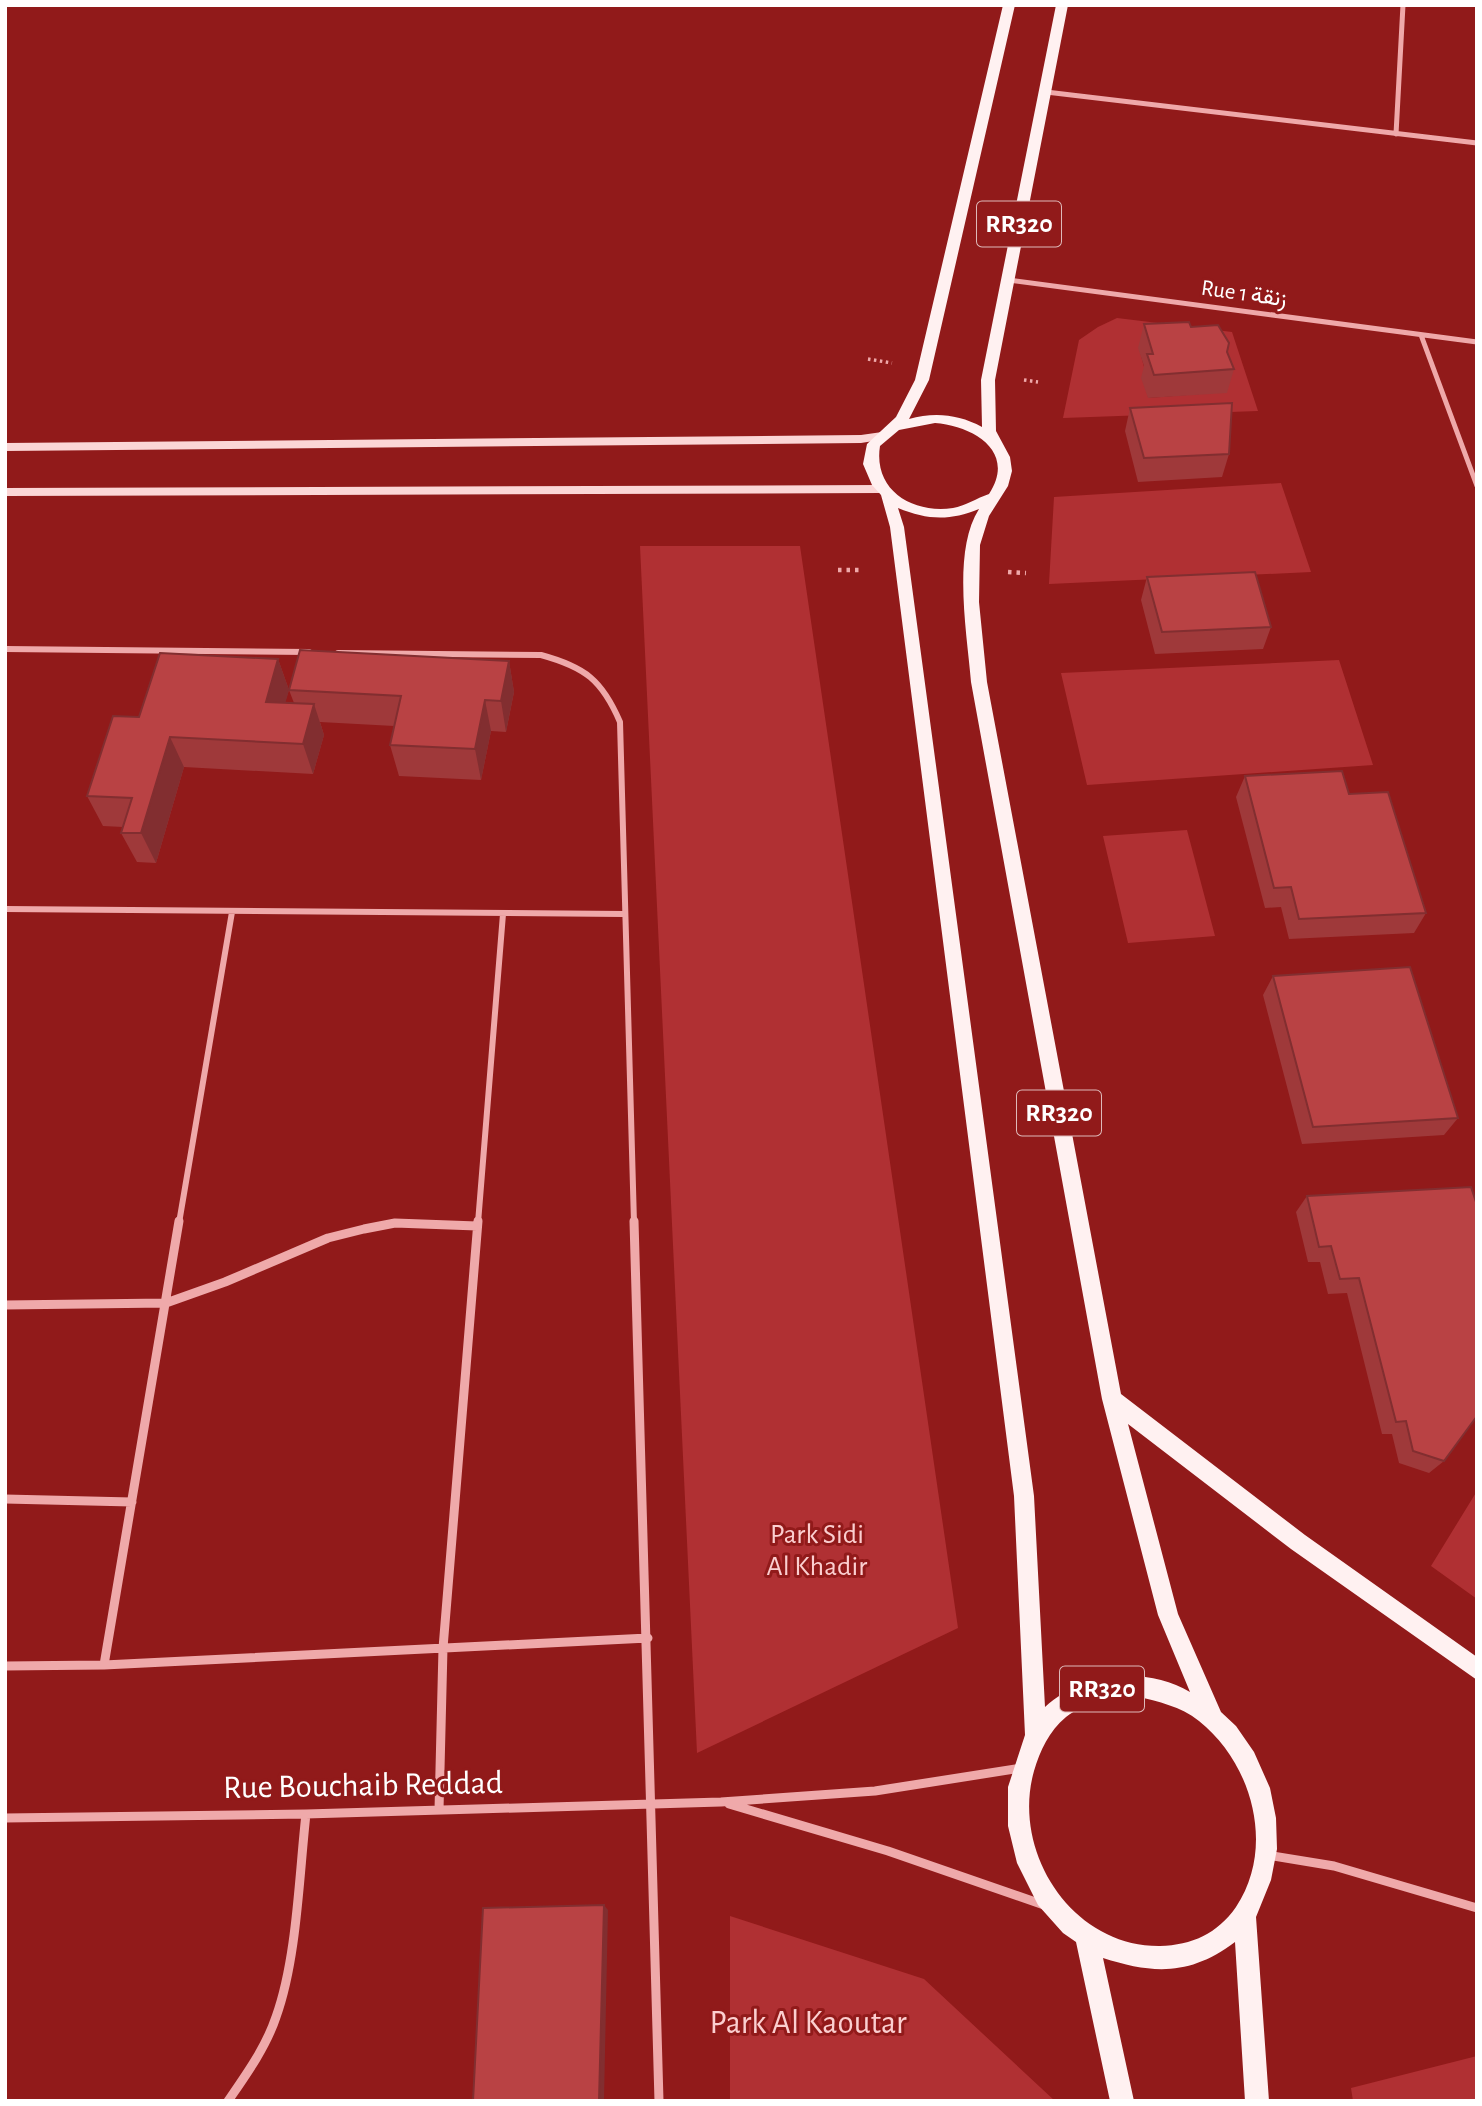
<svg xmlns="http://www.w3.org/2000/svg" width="1482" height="2106" font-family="'Alegreya Sans',Vazirmatn,sans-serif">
<rect width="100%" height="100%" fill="#911a1a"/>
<path fill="#b03033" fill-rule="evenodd" d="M1117,318L1232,332L1258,411L1063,418L1079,340L1098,327ZM1139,348L1226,392L1148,398L1147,378Z
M1281,483L1311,572L1049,584L1054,497Z
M640,546H800L958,1628L697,1753Z
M1339,660L1373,765L1087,785L1061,673Z
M1187,830L1215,936L1128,943L1103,836Z
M1477,1491V1599L1431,1566Z
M730,1916L924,1979L1055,2101H730Z
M1477,2056V2101H1353L1351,2088Z"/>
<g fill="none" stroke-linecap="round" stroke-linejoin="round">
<path stroke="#efa9aa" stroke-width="3.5" stroke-dasharray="2.5 3.5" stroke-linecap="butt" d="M868,359L892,363
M1024,380L1038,382"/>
<path stroke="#efa9aa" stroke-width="4.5" stroke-dasharray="3.5 5" stroke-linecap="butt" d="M838,570H863
M1008,572L1026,573"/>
<path stroke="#efa9aa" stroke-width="5" d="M1046,92L1477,143
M1396,134L1403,5
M1008,280L1477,342
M1421,335L1477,486"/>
<path stroke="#efa9aa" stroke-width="6" d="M5,649L309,652
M338,653L541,655C585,667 602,680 620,722L634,1223
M5,909L624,914
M179,1223L232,912
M478,1223L503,914"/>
<path stroke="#efa9aa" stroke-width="9" d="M634,1221L659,2101
M5,1305L166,1303L225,1282L328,1238L364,1229L395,1223L477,1226
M5,1499L132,1502
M104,1665L179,1221
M5,1666L104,1665L648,1638
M729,1804L888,1851L1044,1905
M439,1810L443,1648L478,1221
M5,1818L306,1814L721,1802L875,1791L1021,1768
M1267,1855L1334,1866L1477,1908
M228,2101C246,2075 266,2047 276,2017C297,1959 299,1876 306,1814"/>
<path fill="#fbd6d6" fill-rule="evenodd" d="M882,432L888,436L886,439L861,443L5,451V443L861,435Z
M880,485L886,489L880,493L5,496V488Z"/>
<path fill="#fff1f1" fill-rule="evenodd" d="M1003,5H1015L929,380L909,419C934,412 958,414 982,427L981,380L1056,5H1068L995,380L996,431L1010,457L1012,471L1008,486L989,516L980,545L979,602L987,682L1121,1394L1305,1535L1477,1657V1680L1291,1549L1128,1424L1178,1614L1221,1712L1236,1726L1254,1752L1270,1788L1276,1818L1277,1849L1271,1880L1256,1917L1269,2101H1245L1235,1942C1190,1976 1153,1974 1103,1958L1134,2101H1110L1076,1942L1063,1933L1038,1905L1017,1863L1008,1826V1787L1025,1735L1014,1496L890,527L881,495L872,485L863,464L867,444L896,417L915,380ZM935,423C973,426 1017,451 989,494C977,498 965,506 953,508C912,514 873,490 880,446L899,430ZM898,508C927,520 950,521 979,509C952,551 967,633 971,682L1102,1399L1158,1615L1190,1692C1147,1666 1083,1672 1045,1707L1034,1496L904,527ZM1136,1696C1159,1702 1180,1706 1199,1721C1252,1763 1276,1847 1236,1907C1217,1934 1192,1945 1160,1946C1072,1947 1011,1852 1034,1771C1040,1751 1049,1731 1066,1717C1086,1701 1112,1699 1136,1696Z"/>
</g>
<path fill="#9f393a" d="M1144,324L1191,327L1227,352L1234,369L1227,393L1148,398L1141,378L1144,366L1138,348Z
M1130,408L1229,454L1222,477L1138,482L1125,431Z
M1147,577L1271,627L1263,649L1155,654L1141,600Z
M278,659L289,690L285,702L294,703L289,690L509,661L514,692L506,732L491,731L481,780L399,776L390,745L394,726L320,722L324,735L313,774L184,767L156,863L137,862L121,833L123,827L103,826L87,796Z
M1245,776L1349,794L1426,913L1414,933L1289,939L1281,907L1265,908L1236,797Z
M1273,976L1458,1118L1444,1135L1302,1144L1263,995Z
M1471,1187L1444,1461L1429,1473L1399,1463L1392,1434H1382L1347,1293L1328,1294L1320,1262H1308L1296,1212L1307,1196Z"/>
<path fill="#822e30" d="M278,659L289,690L277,733L266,702Z
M509,661L514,692L506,732L501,701Z
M485,700L491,731L481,780L475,749Z
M314,704L324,735L313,774L303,744Z
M170,737L184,767L156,863L141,833Z
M604,1905L608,1910L604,2101H599Z"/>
<path fill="#b94244" stroke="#822e30" stroke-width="2" d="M1189,322L1191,327L1218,325L1229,343L1227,352L1234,369L1154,375L1147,354H1153L1144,324Z
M1232,403L1229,454L1144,458L1130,408Z
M1255,572L1271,627L1162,632L1147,577Z
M300,650L509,661L501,701L485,700L475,749L390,745L401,696L289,690Z
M160,653L278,659L266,702L314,704L303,744L170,737L141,833H121L132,798L87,796L113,716L139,717Z
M1342,771L1349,794L1388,792L1426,913L1299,919L1291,887L1274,888L1245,776Z
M1410,967L1458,1118L1313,1127L1273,976Z
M1471,1187L1477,1205V1416L1444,1461L1413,1451L1406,1421L1396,1422L1359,1278L1340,1279L1331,1246L1319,1247L1307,1196Z
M604,1905L599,2101H473L483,1908Z"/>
<g text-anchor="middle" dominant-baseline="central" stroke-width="6" stroke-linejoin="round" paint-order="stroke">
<g font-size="23" fill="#fff" stroke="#911a1a">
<text transform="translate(1244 294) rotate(8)">Rue 1 زنقة</text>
</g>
<g fill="#911a1a" stroke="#debaba" stroke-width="2">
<rect x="977" y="201.5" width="84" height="45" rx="5"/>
<rect x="1017" y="1090.5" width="84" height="45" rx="5"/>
<rect x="1060" y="1666.5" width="84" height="45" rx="5"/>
</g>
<g font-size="26" font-weight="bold" fill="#fff">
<text x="1019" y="224">RR320</text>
<text x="1059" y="1113">RR320</text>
<text x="1102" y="1689">RR320</text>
</g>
<g font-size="28" fill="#fbcfd0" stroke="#911a1a">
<text x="817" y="1535">Park Sidi<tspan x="817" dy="32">Al Khadir</tspan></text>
</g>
<g font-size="33" fill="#fff" stroke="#911a1a">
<text transform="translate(363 1786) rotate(-1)">Rue Bouchaib Reddad</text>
</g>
<g font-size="33" fill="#fbcfd0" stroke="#911a1a">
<text x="808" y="2023">Park Al Kaoutar</text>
</g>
</g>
<rect width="1482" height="2106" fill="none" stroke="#ffffff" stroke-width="14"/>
</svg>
